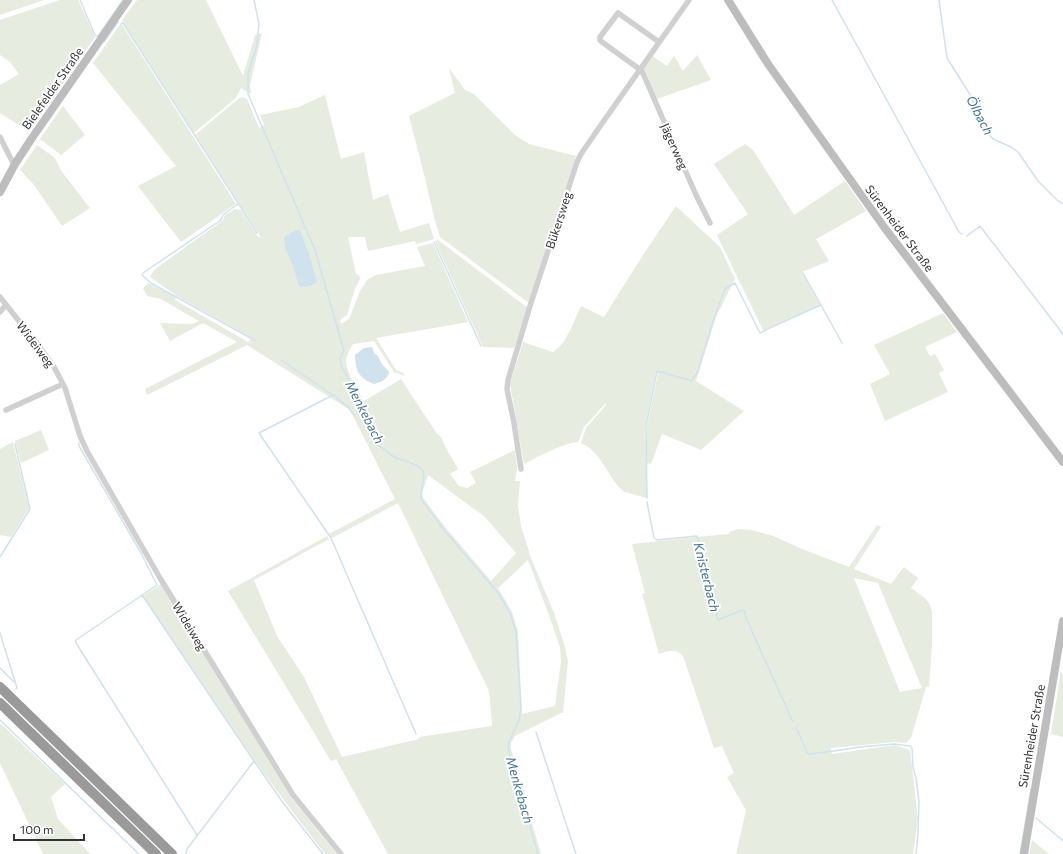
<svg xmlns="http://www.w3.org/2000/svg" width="1063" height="854" font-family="Commissioner,sans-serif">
<rect width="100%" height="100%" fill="#fff"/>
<path fill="#e6ecdf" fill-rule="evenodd" d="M0,0H44L0,15Z
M60,0H78L95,37L30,132L0,113V85L19,74L10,62L0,55V20Z
M137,0H206L243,76L255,35L262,33L250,85L251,94L241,88L236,98L194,133L122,20Z
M121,23L236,204L181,242L138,186L176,166L93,63Z
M651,55L667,66L674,56L683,71L697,55L711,80L657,99L643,66Z
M449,68L465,90L474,94L515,135L529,144L576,156L529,303L440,237L435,221L425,178L409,116L455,93Z
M325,95L341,159L364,152L373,200L388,194L400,232L429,223L434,239L416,244L415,241L368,251L365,237H348L356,274L359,275L360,279L355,289L348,311L347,315L340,320L341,324L349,319L360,291L367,280L376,275L425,266L417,247L433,243L468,322L376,338L396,370L403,373L405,376L394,372L374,341L353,344C350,349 346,356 346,362C346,372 359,392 364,401L401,379L437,434L441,437L445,446L458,469L450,474L459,486L467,488L476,483L470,472L515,450L517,468L515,481H520L518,505L521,526L531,558L554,613L565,647L568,661L563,713H561L515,736L511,743V749L541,854H388L336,759L331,761L228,591L327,536L329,539L254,580L277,636L304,677L342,757L419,739V737L492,726L490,699L488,689L398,503L332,538L329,534L395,499L350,410L247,345L147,395L145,389L237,342L203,323L170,341L160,323L193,324L199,321L161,299L147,296L143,288L148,283L176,297L175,300L248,342L251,339L256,342L257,341L177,296L150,277L154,270L223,220L225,215L235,209L241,210L259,238L260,236L195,135L238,99L242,97L247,99L259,128L264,125L260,115L299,107ZM428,475L485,517L516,553L491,581L446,528L423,498L422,493ZM528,560L549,615L560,647L561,661L555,706L522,714L518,631L512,612L498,588Z
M63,106L85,135L61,155L40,139Z
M745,144L753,150L794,215L845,181L866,211L816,239L829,261L802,272L820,305L763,330L717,235L748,214L714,164Z
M37,145L55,158L62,172L90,208L62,226L34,185L23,173L20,170Z
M676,206L720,247L735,279L716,317L696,381L744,411L701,450L662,434L651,464L647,463V426L658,373H656L645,426L647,498L625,492L622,490C607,476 601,451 581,443L586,428L607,404H605L584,427L578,442C563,443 538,457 524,464L510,384L523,342L553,352C567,344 574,320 581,306L604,317L641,258Z
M438,240L528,308L514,348L483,347L435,241Z
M943,313L957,332L925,347L930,356L935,354L944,370L939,373L948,392L885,421L870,384L890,374L874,345Z
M41,430L49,450L21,463L15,441Z
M13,442L29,508L11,537L0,535V449Z
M877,525L881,527L854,569L891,584L904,567L918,578L911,588L926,599L930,605L932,612V644L929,687H926L911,738L906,743L895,742L831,748L832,754L895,745L910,750L918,819L913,854H736L746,810L727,777L734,773L722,746L714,748L683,656C675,648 669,651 659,654L642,594L645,593L632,544L696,537L729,534V532L738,529L752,530L773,536L802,549L849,567ZM854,578L878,583L922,688L900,692Z
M161,584L292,799L337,854H325L286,803L255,761L143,596Z
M1060,671L1063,675V737L1051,734L1060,677Z
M0,723L65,784L51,797L58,819L90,854H43L0,763Z
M1032,840L1049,854H1029Z"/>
<path fill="#cfe2ee" d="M296,230H300L309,254L317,281C314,286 305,288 299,286L293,266L285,248L284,237Z
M372,347L374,353C380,356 379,360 382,364C384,367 387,369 389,372C388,379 381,382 374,384C358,377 356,372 355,355L364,348Z"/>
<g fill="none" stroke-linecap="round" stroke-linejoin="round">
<path stroke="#cfe2ee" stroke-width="1.5" d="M80,0L95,35
M254,0L259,24L257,45L248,74V94L315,250L344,351L340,359L341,365C347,378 355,390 361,403C364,410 363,416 368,423C371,428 374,431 376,436C377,439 377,442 379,445C380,447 394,457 396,458C403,460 420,465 423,471C426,476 420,491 421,499L444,530L499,594L510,613L516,632L521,707L519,720L508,744L509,752L538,854
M832,0L959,232L962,234
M939,0L947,58L971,96L981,123L993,139L1011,147L1018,152L1038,181L1057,200L1063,204
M121,23H123L257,233
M96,36H98L123,0
M104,42L118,22
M238,204L223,215L221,220L143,273L142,275L151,283L256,341
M967,236L980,226L1063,334
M434,242L481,346
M803,273L821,305
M765,330L821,305L842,343
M281,360L333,395L347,406L355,416
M333,395L259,433L331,538L416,734
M79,443V446L141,553L157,585L76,640V643L197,835
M647,498L646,426L657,371L692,381L698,371L714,318L725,289L735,283L760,333L766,330
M647,502L654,538L657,540L697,536L718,620L742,610H744L746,618L793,722
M0,557L30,509L15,444
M142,595L254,761L284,804L323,854
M0,633L17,688L16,689
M0,668L14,682
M0,720L139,854
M796,727L807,752L809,754L834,751L860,747L894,744L910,746L912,748L913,767L916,778L919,801L918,833L916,854
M536,732L576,854
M1036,818L1063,841
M186,854L187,849L254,761
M1020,854L1031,789"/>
<path stroke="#d0d0d0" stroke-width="5.5" d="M659,42L618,13L600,37V40L602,42L642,71L696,195L710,223
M0,137L12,161L15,164
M0,297L41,349L54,367L65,388L80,436L87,451L160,578L293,795L341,854
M0,312L6,305
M6,410L63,384
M521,469L514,423L507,389L508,380L530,306L577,162L581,154L603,122L689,0"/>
<path stroke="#bdbdbd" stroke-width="8" d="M728,0L768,64L884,227L1063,462
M0,192L15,164L32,138L128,0
M1024,854L1063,621"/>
<path stroke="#9a9a9a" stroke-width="10" d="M0,687L172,854
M0,703L156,854"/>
</g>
<g text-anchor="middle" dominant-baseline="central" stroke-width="4" stroke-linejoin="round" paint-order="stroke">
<g font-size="12" fill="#333" stroke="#fff">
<text transform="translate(52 88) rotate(-55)">Bielefelder Straße</text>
<text transform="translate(675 146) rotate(66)">Jägerweg</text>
<text transform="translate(558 220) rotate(-72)">Bükersweg</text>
<text transform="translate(900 228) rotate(53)">Sürenheider Straße</text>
<text transform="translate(36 344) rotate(53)">Wideiweg</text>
<text transform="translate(190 626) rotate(59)">Wideiweg</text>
<text transform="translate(1031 736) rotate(-80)">Sürenheider Straße</text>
</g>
<g font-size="13" font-style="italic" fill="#3f7597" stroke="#fff">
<text transform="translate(980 115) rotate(62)">Ölbach</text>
<text transform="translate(365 412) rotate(63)">Menkebach</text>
<text transform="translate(707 577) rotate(76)">Knisterbach</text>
<text transform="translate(520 790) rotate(74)">Menkebach</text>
</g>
</g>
<path d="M14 834v6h70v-6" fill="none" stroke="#333333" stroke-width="2"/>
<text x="20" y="834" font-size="12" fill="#333333" stroke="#ffffff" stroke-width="3" paint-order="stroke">100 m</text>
</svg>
